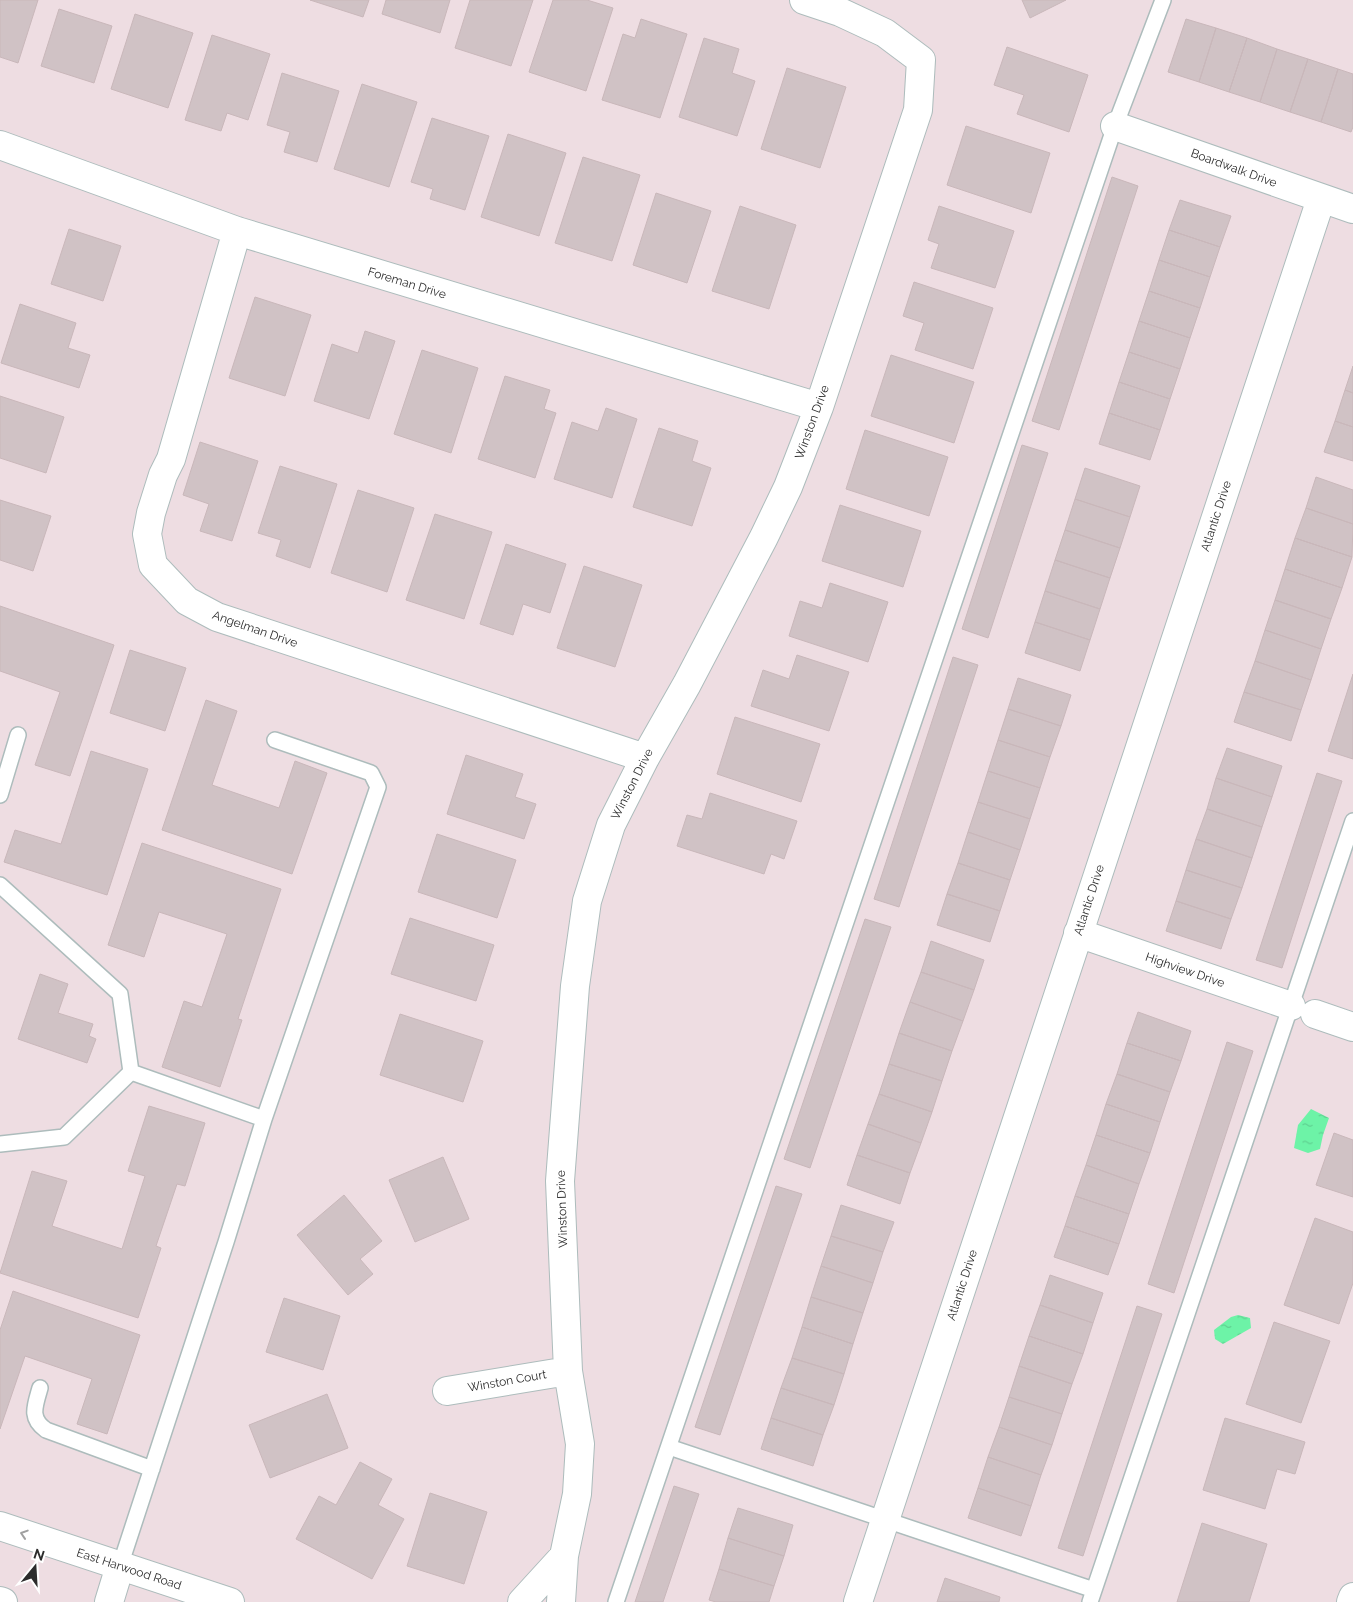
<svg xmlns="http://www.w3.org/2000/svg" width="1353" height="1602" font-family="Raleway,sans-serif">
<defs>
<pattern id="water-ripples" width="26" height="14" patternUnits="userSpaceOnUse" patternTransform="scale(1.25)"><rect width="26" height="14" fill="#6df3a7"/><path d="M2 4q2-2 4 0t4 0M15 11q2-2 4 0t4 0" fill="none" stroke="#5fd090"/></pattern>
</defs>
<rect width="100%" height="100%" fill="#eedde2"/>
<path fill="url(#water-ripples)" d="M1311,1109L1329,1118L1323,1135L1320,1149L1308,1153L1294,1148L1298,1125Z
M1238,1315L1250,1318L1251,1328L1223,1344L1215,1339L1214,1330L1231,1317Z"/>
<path fill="#d0c2c5" stroke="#c9b7ba" d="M0,0H38L18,63L0,57Z
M310,0H369L363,17Z
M386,0H450L440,33L382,14Z
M470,0H533L511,66L455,48Z
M553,0H587L613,8L586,91L529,72Z
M1022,0H1066L1030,18Z
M59,9L112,26L94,83L41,66Z
M135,14L193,33L168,108L111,89Z
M641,19L687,34L660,118L602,100L623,34L635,38Z
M1186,19L1216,28L1199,82L1168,72Z
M1216,28L1247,38L1229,92L1199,82Z
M212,35L270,54L248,120L227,113L221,131L185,120Z
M704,38L739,49L732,73L755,81L737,136L679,117Z
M1247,38L1277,49L1260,102L1229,92Z
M1007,47L1088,75L1069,132L1017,114L1024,95L994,85Z
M1277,49L1308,59L1290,112L1260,102Z
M1308,59L1338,69L1321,122L1290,112Z
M787,68L846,87L820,168L761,149Z
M1338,69L1353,74V127L1351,132L1321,122Z
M282,73L339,91L317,162L284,152L290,132L267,125Z
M362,84L417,102L389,187L334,169Z
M432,118L489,136L465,210L430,199L433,189L411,182Z
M966,126L1050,153L1031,213L947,185Z
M508,134L566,153L539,236L481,217Z
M583,157L640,175L612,261L555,243Z
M1112,177L1138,186L1059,430L1032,421Z
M656,193L711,211L687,283L633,265Z
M1180,200L1231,216L1220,247L1169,230Z
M740,206L796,225L769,309L712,291Z
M939,206L1014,231L995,288L931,268L939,244L928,240Z
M69,229L121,246L103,301L51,284Z
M1169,230L1220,247L1210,277L1159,260Z
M1159,260L1210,277L1200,308L1149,291Z
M914,282L993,308L973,369L915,350L924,323L903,316Z
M1149,291L1200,308L1190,338L1139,321Z
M255,297L311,315L285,396L229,378Z
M20,304L76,323L68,348L90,355L79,388L1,363Z
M1139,321L1190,338L1180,369L1129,352Z
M365,331L395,341L369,419L314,401L332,344L358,353Z
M422,350L478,368L451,453L394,434Z
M1129,352L1180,369L1170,399L1119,382Z
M891,355L974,382L954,443L871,416Z
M1353,366V393L1345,390Z
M505,376L550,390L544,409L556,413L535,478L478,459Z
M1119,382L1170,399L1160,430L1109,413Z
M1345,390L1353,393V427L1335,421Z
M0,396L64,417L46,473L0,458Z
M606,408L637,419L612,498L554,479L572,422L598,431Z
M1109,413L1160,430L1150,460L1099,444Z
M1335,421L1353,427V461L1324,452Z
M659,428L698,441L692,461L711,468L692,526L633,507Z
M865,430L948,457L929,516L846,489Z
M200,442L258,461L232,541L200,531L209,504L183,495Z
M1022,445L1048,453L988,638L962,629Z
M280,466L337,484L310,568L276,556L281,540L258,533Z
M1085,468L1140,486L1130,517L1075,499Z
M1316,477L1353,490V524L1306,508Z
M358,490L414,508L387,592L331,573Z
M1075,499L1130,517L1120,548L1065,530Z
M0,500L51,516L33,571L0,560Z
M840,505L921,531L903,587L822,561Z
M1306,508L1353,524L1352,557L1295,538Z
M435,514L492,532L464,619L406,600Z
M1065,530L1120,548L1110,578L1055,560Z
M1295,538L1352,557L1342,588L1285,569Z
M506,544L566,564L550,613L523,604L513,635L480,624Z
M1055,560L1110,578L1100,609L1045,591Z
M584,566L642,585L615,667L557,648Z
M1285,569L1342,588L1331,619L1275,600Z
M830,583L888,602L868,662L789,636L800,601L822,608Z
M1045,591L1100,609L1090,640L1035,622Z
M1275,600L1331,619L1321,649L1265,630Z
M0,606L114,645L70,776L35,765L60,692L0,671Z
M1035,622L1090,640L1080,671L1025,653Z
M1265,630L1321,649L1311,680L1255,661Z
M130,650L186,668L165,731L110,713Z
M797,655L849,672L829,731L751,706L763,670L789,679Z
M953,657L978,665L899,907L874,899Z
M1255,661L1311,680L1301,710L1244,692Z
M1353,674V759L1328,751Z
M1018,678L1071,695L1061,726L1008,709Z
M1244,692L1301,710L1291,741L1234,722Z
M206,700L237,711L212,785L279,808L295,761L327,773L292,874L162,830Z
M1008,709L1061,726L1050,757L998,740Z
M735,717L820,744L801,802L717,774Z
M998,740L1050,757L1040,788L988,771Z
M1227,748L1282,766L1272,797L1216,778Z
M91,751L148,769L107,895L4,862L15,830L61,844Z
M466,755L523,774L515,797L536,804L524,839L447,814Z
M988,771L1040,788L1030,819L978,802Z
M1317,773L1342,781L1282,968L1256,960Z
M1216,778L1272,797L1262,827L1207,809Z
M710,793L797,821L784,859L771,854L764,874L677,846L687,815L702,819Z
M978,802L1030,819L1020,850L968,832Z
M1207,809L1262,827L1252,858L1196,839Z
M968,832L1020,850L1010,880L958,863Z
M437,834L516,860L497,918L418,892Z
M1196,839L1252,858L1242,888L1186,870Z
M142,843L281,889L238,1019L242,1020L220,1087L162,1067L184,1001L202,1007L227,934L159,912L144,957L108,945Z
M958,863L1010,880L1000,911L947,894Z
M1186,870L1242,888L1231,919L1176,901Z
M947,894L1000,911L990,942L937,925Z
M1176,901L1231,919L1221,949L1166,931Z
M410,918L494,945L476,1001L391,974Z
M865,919L891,927L810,1168L784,1159Z
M931,941L984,960L974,990L921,972Z
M921,972L974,990L963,1021L910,1002Z
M40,974L68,984L58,1013L93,1024L89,1036L96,1039L87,1063L18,1039Z
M910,1002L963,1021L952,1051L899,1033Z
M1138,1012L1191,1031L1181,1061L1127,1043Z
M400,1014L483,1041L463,1102L380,1075Z
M899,1033L952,1051L942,1081L889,1064Z
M1227,1042L1253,1051L1174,1293L1148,1284Z
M1127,1043L1181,1061L1170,1092L1117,1074Z
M889,1064L942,1081L932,1112L879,1094Z
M1117,1074L1170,1092L1160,1122L1106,1104Z
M879,1094L932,1112L921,1143L868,1124Z
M1106,1104L1160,1122L1150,1153L1096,1135Z
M149,1106L205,1123L185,1186L177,1184L156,1246L161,1248L138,1318L0,1273L32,1171L67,1181L52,1226L122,1249L145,1176L128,1171Z
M868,1124L921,1143L910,1173L857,1155Z
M1334,1133L1353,1140V1197L1316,1185Z
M1096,1135L1150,1153L1139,1184L1086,1165Z
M857,1155L910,1173L900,1204L847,1185Z
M443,1157L469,1219L415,1242L389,1180Z
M1086,1165L1139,1184L1129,1214L1075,1196Z
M776,1186L802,1194L720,1435L695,1427Z
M344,1195L382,1241L360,1259L373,1274L348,1295L297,1235Z
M1075,1196L1129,1214L1119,1244L1065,1226Z
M841,1205L894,1222L883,1252L831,1236Z
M1315,1218L1353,1232V1283L1339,1324L1284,1305Z
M1065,1226L1119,1244L1108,1275L1054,1257Z
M831,1236L883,1252L873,1283L821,1266Z
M821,1266L873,1283L863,1313L811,1297Z
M1050,1275L1103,1293L1093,1323L1040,1305Z
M13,1291L140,1335L107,1434L77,1424L92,1379L25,1356L0,1429V1330Z
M811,1297L863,1313L853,1344L802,1327Z
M284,1298L340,1316L323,1370L266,1352Z
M1040,1305L1093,1323L1083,1354L1029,1336Z
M1137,1306L1162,1314L1083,1556L1058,1548Z
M1274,1322L1330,1341L1301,1423L1246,1404Z
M802,1327L853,1344L844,1374L792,1358Z
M1029,1336L1083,1354L1072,1384L1019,1366Z
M792,1358L844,1374L834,1405L781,1388Z
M1019,1366L1072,1384L1062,1414L1009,1397Z
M781,1388L834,1405L823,1435L771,1418Z
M327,1394L348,1448L270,1478L249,1425Z
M1009,1397L1062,1414L1052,1445L999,1427Z
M771,1418L823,1435L813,1466L761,1449Z
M1225,1418L1305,1442L1295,1474L1277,1469L1265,1509L1203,1490Z
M999,1427L1052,1445L1041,1475L988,1457Z
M988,1457L1041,1475L1031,1506L978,1488Z
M360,1462L392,1479L378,1505L404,1519L372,1579L296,1539L319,1496L336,1505Z
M674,1486L699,1494L663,1602H635Z
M978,1488L1031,1506L1021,1536L968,1518Z
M430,1493L487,1512L464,1584L407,1566Z
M738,1508L793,1525L784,1556L728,1538Z
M1202,1523L1267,1544L1249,1602H1177Z
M728,1538L784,1556L774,1586L719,1569Z
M719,1569L774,1586L769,1602H716L709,1600Z
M945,1578L1000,1597L999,1602H937Z"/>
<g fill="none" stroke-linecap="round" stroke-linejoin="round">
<defs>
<path id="lane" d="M0,795L18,735
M0,885L120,994L131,1072L264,1119
M0,1144L64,1137L131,1072
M40,1388C35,1406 29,1418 46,1430L152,1469
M669,1447L1094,1590
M120,1566L226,1242L264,1119L378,787L371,773L275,740
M616,1602L1115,126L1163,0
M1090,1602L1353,821"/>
<path id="street" d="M1115,126L1353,209
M0,145L237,231L819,407
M237,231L171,459L163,475L151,513L147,534L153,565L187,601L217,617L645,758
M1078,933L1291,1006
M1315,1014L1353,1027
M447,1391L568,1371
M522,1602L564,1556
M561,1602L564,1556L577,1494L580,1444L568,1371L560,1181L575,986L587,901L611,825L645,758L687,684L764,537L788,487L819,407L918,110L921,60L885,33L840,12L804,0
M858,1602L1321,199
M1351,1602L1353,1597"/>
<path id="secondary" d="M0,1526L230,1602
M0,1601L3,1602
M109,1602L120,1566"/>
</defs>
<use href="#lane" stroke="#adbcbc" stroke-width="18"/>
<use href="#street" stroke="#adbcbc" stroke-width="30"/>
<use href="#secondary" stroke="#adbcbc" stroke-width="30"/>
<use href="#lane" stroke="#fff" stroke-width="15"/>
<use href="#street" stroke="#fff" stroke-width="28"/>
<use href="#secondary" stroke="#fff" stroke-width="28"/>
</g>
<defs><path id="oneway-chevron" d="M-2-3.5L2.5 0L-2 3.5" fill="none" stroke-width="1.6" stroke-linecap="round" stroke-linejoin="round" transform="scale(1.25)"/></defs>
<use stroke="#a0a0a0" href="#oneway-chevron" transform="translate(24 1534) rotate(-162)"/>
<g text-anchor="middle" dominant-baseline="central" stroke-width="5" stroke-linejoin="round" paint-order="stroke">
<g font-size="12" fill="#2c2c2c" stroke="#fff">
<text transform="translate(1234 168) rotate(20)">Boardwalk Drive</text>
<text transform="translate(407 283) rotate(17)">Foreman Drive</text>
<text transform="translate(812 422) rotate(-70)">Winston Drive</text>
<text transform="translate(1216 516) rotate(-72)">Atlantic Drive</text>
<text transform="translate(255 629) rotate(19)">Angelman Drive</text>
<text transform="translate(632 784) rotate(-63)">Winston Drive</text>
<text transform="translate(1089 900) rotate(-72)">Atlantic Drive</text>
<text transform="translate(1185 970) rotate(19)">Highview Drive</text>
<text transform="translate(562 1209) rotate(-92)">Winston Drive</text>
<text transform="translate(962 1285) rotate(-72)">Atlantic Drive</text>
<text transform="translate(507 1381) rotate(-10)">Winston Court</text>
<text transform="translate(129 1569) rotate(18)">East Harwood Road</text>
</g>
</g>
<g transform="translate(35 1567) rotate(18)" stroke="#ffffff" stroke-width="4" paint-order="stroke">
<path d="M0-4L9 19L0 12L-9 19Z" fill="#2c2c2c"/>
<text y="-8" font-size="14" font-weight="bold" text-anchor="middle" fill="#2c2c2c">N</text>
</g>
</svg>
